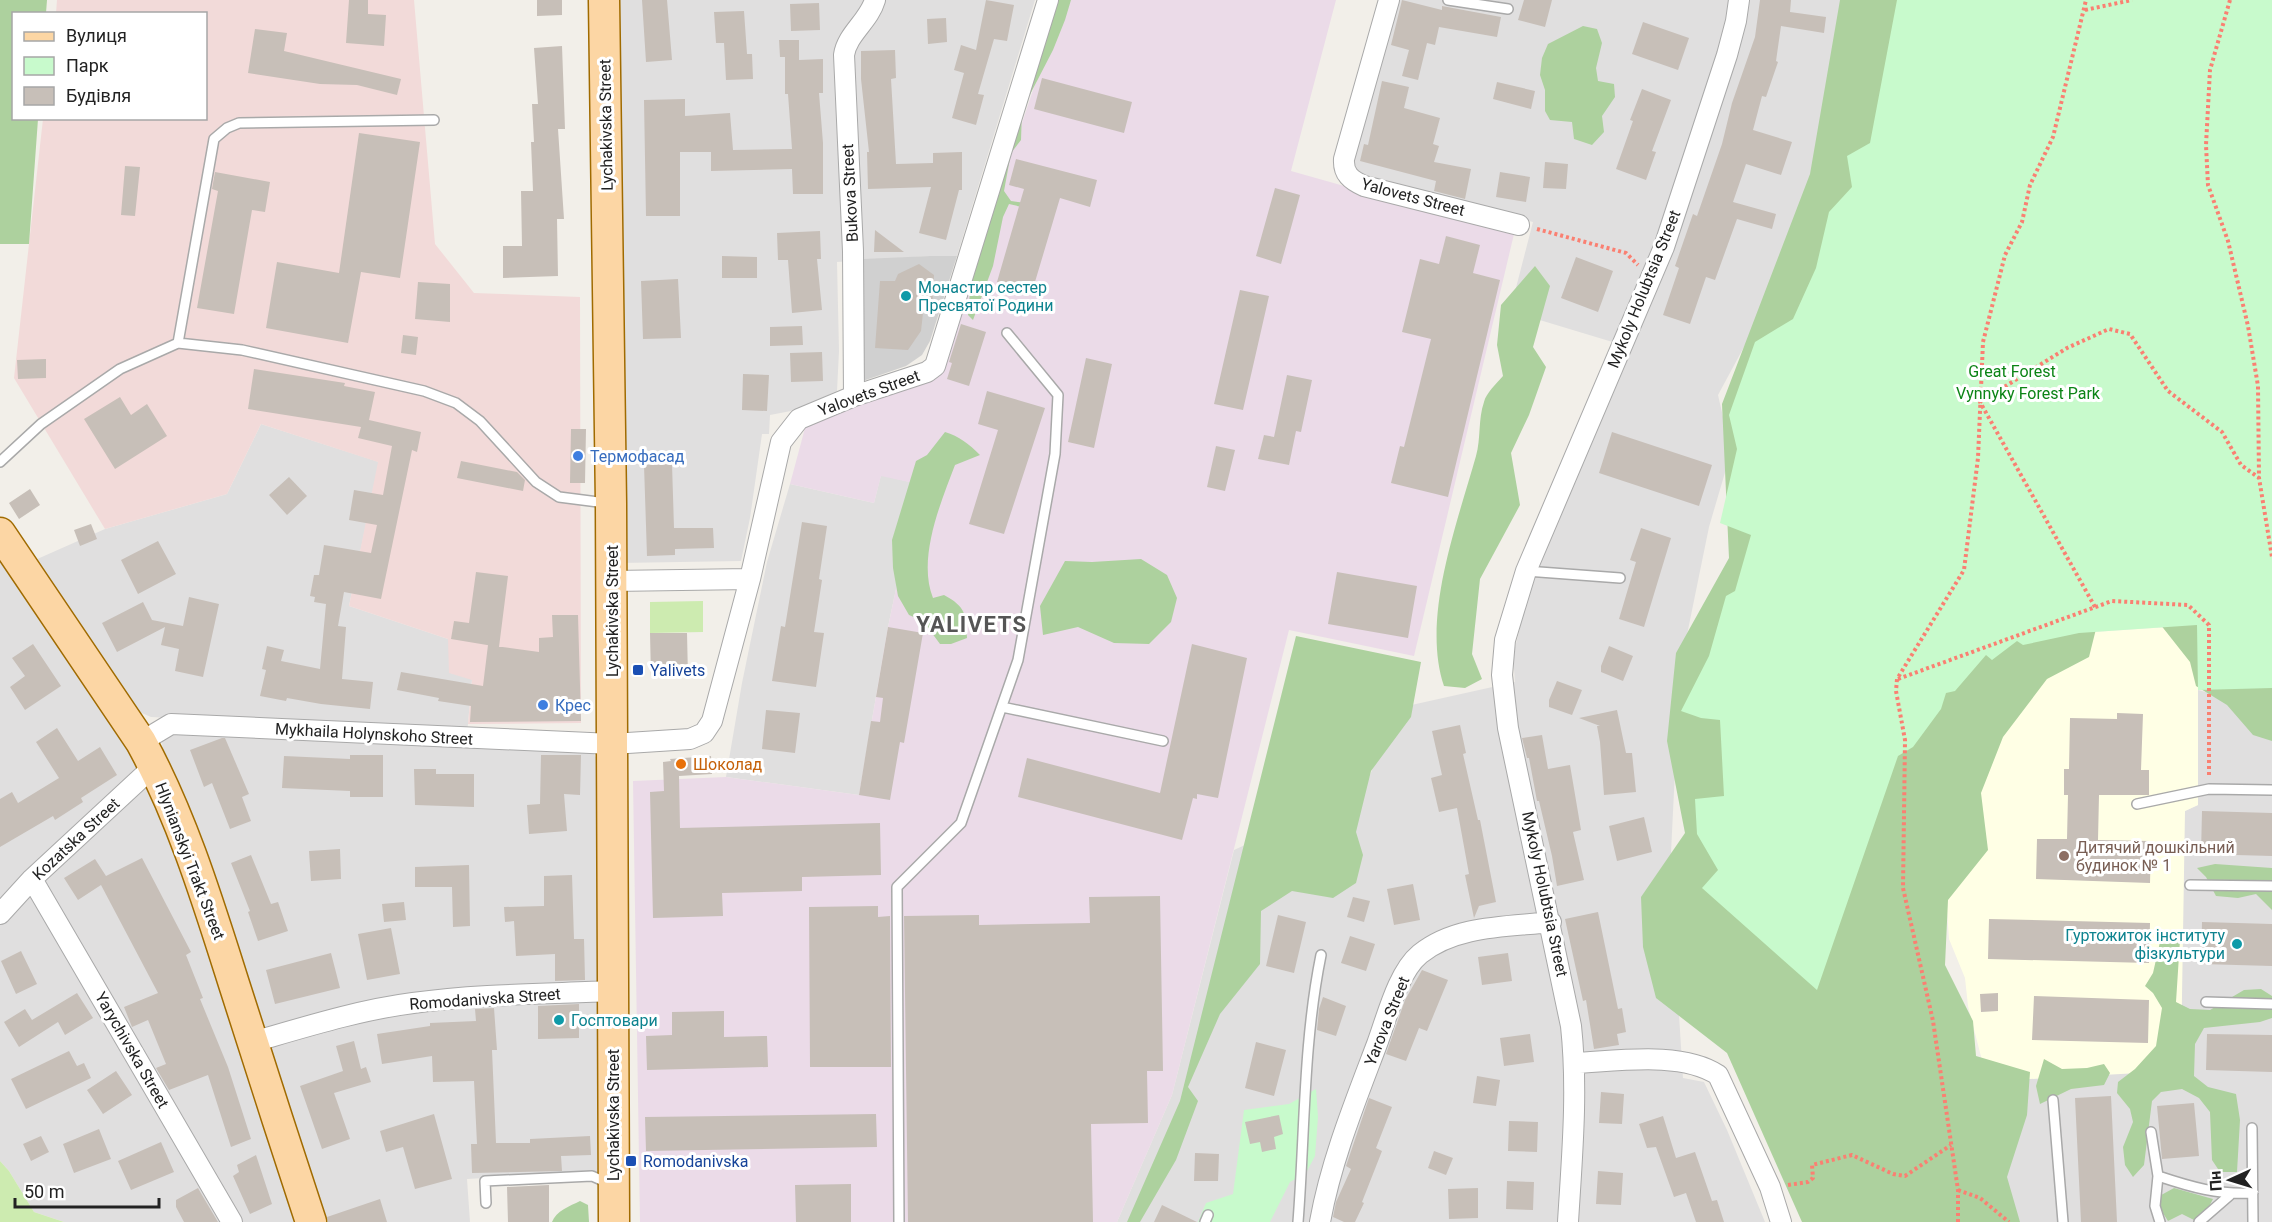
<svg xmlns="http://www.w3.org/2000/svg" width="2272" height="1222" font-family="Roboto,sans-serif">
<rect width="100%" height="100%" fill="#f2efe9"/>
<path fill="#e0dfdf" d="M613,0H1035L957,256H930L837,262L839,351L837,391L796,410L770,415L769,434H762L750,518L741,561L619,563Z
M1396,0H1866L1779,282L1718,395L1731,452L1709,527L1680,669L1670,873L1683,1078L1704,1082L1727,1130L1765,1222H1117L1172,1095L1234,850L1285,827L1344,837L1398,708L1515,682L1513,656L1526,603L1574,473L1629,347L1510,311L1533,222L1361,178L1353,172L1351,159Z
M261,424L379,462L349,606L448,639L472,680L467,734L151,717L128,707L26,564L105,529L227,494Z
M881,475L918,484L888,627L859,795L726,777L742,683L767,562L790,484L874,503Z
M0,555L156,790L300,1222H64L34,1212L9,1171L0,1161Z
M2198,690L2272,710V1222H1998L1995,1081L2185,811L2198,805Z
M177,730L591,749L597,759L601,1171L467,1179L470,1222H318L163,752L162,742Z"/>
<path fill="#f2dad9" d="M57,0H414L435,244L474,293L580,297L581,723L468,724L472,680L449,673L448,639L349,606L378,462L261,424L227,494L105,529L14,378L43,119L206,118V14L56,13Z"/>
<path fill="#ebdbe8" d="M1063,0H1336L1291,171L1514,234L1414,656L1289,630L1172,1095L1117,1222H640L633,781L726,777L859,795L888,627L918,484L881,476L874,503L790,484L805,428L817,421L938,375Z"/>
<path fill="#ffffe5" d="M2198,625V805L2185,811L2181,1058L2174,1071L1995,1081L1984,1068L1968,1006L1965,978L1949,939L1935,738L2079,633Z"/>
<path fill="#d0d0d0" d="M930,256H957L930,341L922,355L906,366L860,382L863,259Z"/>
<path fill="#cdebb0" d="M703,601V632L650,633V602Z
M0,1161L9,1171L34,1212L64,1222H0Z"/>
<path fill="#add19e" d="M0,0H47L46,13L14,14V118L38,119L29,244H0Z
M1049,0H1071L1065,20L1053,50L1022,110L1021,140L1011,153L1004,191L1011,201L1026,203V208L1009,204L1003,217L993,266L973,320L968,315L972,268Z
M1840,0H2272V741L2253,735L2227,705L2196,686L2190,662L2160,624L2099,617L2089,657L2047,679L2003,737L1981,793L1988,850L1948,900L1945,965L1973,1021L1976,1056L2030,1072L2027,1115L2007,1177L2020,1222H1802L1727,1053L1656,998L1643,947L1641,897L1685,833L1667,741L1676,653L1729,558L1722,404L1810,174Z
M1583,26L1597,29L1602,43L1596,68L1598,81L1614,84L1615,97L1602,116L1604,132L1592,145L1574,139L1572,122L1550,120L1545,111V90L1540,75L1542,58L1548,44Z
M1535,266L1550,286L1533,347L1546,367L1529,415L1511,453L1520,505L1480,579L1472,654L1482,679L1465,688L1444,686C1421,618 1457,524 1476,456C1481,439 1478,419 1484,402C1486,393 1497,383 1503,376L1497,345L1501,305Z
M945,432C959,436 969,444 980,455L955,465C941,502 917,558 933,598L944,595C966,607 966,614 967,638L951,644H940L923,621L909,615L898,596L893,568L892,540L916,461L927,455Z
M1141,559L1167,575L1177,598L1171,622L1149,644L1114,643L1078,627L1043,635L1040,606L1065,561L1092,562Z
M1296,636L1421,662L1411,717L1371,771L1356,832L1363,855L1356,883L1333,898L1292,891L1261,911L1260,964L1220,1014L1188,1087L1198,1101L1176,1160L1140,1222H1127L1180,1101Z
M2215,864L2272,868V910L2256,894L2238,898L2216,896L2206,877L2197,868Z
M2172,931L2180,940L2176,1002L2190,1009L2210,1010L2244,990L2261,989L2272,996V1018L2260,1022L2204,1028L2195,1044L2194,1076L2208,1087L2236,1094L2240,1120L2237,1172H2220L2212,1160L2210,1112L2199,1098L2182,1089L2161,1092L2152,1101L2144,1165L2133,1177L2125,1165L2123,1147L2133,1122L2130,1109L2117,1093L2118,1082L2135,1069L2156,1046L2162,1008L2153,993L2145,986L2153,973L2162,933Z
M2044,1059L2062,1069L2087,1068L2104,1064L2110,1073L2104,1085L2071,1089L2040,1104L2036,1086Z
M2174,1188L2213,1199L2203,1218L2198,1222L2182,1214L2168,1221L2154,1199Z
M580,1201L588,1205L589,1222H552C556,1211 570,1206 580,1201Z"/>
<path fill="#c8facc" d="M1897,0H2272V688L2198,690L2197,625L2079,633L2023,645L2017,641L1992,660L1986,655L1955,691L1946,693L1941,709L1913,747L1898,756L1817,990L1702,888L1718,870L1697,834L1695,799L1724,796L1720,720L1701,718L1681,711L1709,656L1726,596L1735,591L1751,535L1720,523L1737,449L1729,415L1755,342L1793,319L1816,268L1829,212L1852,187L1847,156L1870,143Z
M1316,1089L1318,1117L1315,1156L1306,1173L1290,1182L1270,1222H1198L1206,1203L1233,1194L1244,1110L1289,1104Z"/>
<path fill="#c7bfb8" d="M349,0H368V14L386,15L384,46L346,43Z
M537,0H562V15L537,16Z
M642,0H667L672,60L646,62Z
M986,0L1014,5L1007,41L994,39L978,94L984,95L976,125L952,118L964,73L954,70L961,45L976,50Z
M1402,0L1442,10V6L1501,17L1497,37L1439,27L1435,45L1427,43L1418,80L1402,76L1409,50L1391,45Z
M1524,0H1552L1545,27L1518,20Z
M1760,0H1791L1790,12L1826,17L1824,33L1781,26L1776,61L1778,62L1766,97L1762,96L1753,130L1792,142L1781,175L1746,164L1733,202L1776,214L1772,229L1737,219L1715,280L1706,277L1690,324L1663,315L1679,268L1675,266L1693,214L1697,216L1722,144L1732,103L1755,37Z
M819,3L820,30L791,31L790,4Z
M744,11L747,54H752L753,79L726,80L724,43H716L714,12Z
M946,18L947,42L928,44L927,19Z
M1643,22L1689,38L1678,70L1632,54Z
M255,29L287,33L284,51L401,79L397,95L357,85L320,84L248,73Z
M779,40H799V60L823,59V93H819L823,143V194H793L792,169L711,171V152H680V216H646L644,100L685,99V116L730,113L733,150L792,149L788,94H785V57H780Z
M562,46L565,129H558L564,219H557L558,276L503,278V246H522L521,191H533L531,142H534L532,104H538L534,48Z
M895,50L896,78L891,79L896,164L933,163V153L962,152V190H959L946,240L919,233L931,187L868,189L867,152H869L861,79V51Z
M1042,78L1132,102L1124,133L1034,109Z
M1382,81L1409,87L1404,108L1440,118L1433,144L1439,146L1434,162L1471,169L1465,199L1434,191L1436,181L1360,161L1364,144L1368,145Z
M1497,82L1535,91L1531,109L1493,99Z
M1642,89L1671,100L1652,151L1656,152L1646,180L1616,169L1633,121L1630,120Z
M359,133L420,142L400,278L361,272L348,343L266,328L277,262L339,273Z
M1016,159L1097,180L1090,207L1060,198L1032,292L997,282L1024,189L1009,185Z
M1545,162L1568,164L1566,189L1543,188Z
M125,166L140,167L135,216L121,215Z
M215,172L270,182L265,212L252,210L234,314L197,308L218,191L212,189Z
M1500,172L1530,177L1526,202L1496,197Z
M1275,188L1300,195L1281,264L1256,256Z
M875,230L904,252H874Z
M820,231L821,259H817L822,310L792,313L788,260H778L777,233Z
M1446,236L1480,245L1473,273L1500,280L1448,497L1391,483L1400,446L1404,447L1431,339L1402,332L1420,259L1439,264Z
M722,256L757,257V278H722Z
M1576,257L1613,271L1598,312L1561,298Z
M919,264L934,275L932,311L923,313L921,331L908,350L875,348L880,281H895L898,274Z
M678,279L681,338L643,339L641,281Z
M418,282L450,284V322L415,319Z
M1240,290L1269,296L1243,410L1214,404Z
M961,324L986,332L969,386L947,379L952,363L949,362Z
M802,326L803,345L770,346V327Z
M403,335L418,337L416,355L401,353Z
M822,352L823,381L791,382L790,353Z
M1086,358L1112,364L1094,448L1068,442Z
M46,359V378L18,379L17,360Z
M254,369L345,383L344,386L375,392L369,420L421,432L417,452L412,450L381,599L344,592L338,626L346,627L342,679L373,682L370,709L321,704L287,698L286,701L260,696L266,670L262,669L267,646L284,650L281,661L320,669L326,604L314,602L315,597L310,596L314,575H319L324,545L371,553L377,525L349,520L354,490L383,495L392,446L358,438L361,427L248,409Z
M743,374L769,375L767,411L742,410Z
M1287,375L1312,380L1301,432L1296,431L1289,465L1258,459L1264,435L1274,437Z
M987,391L1045,408L1004,534L969,524L998,430L978,424Z
M120,397L131,415L147,404L167,436L115,469L84,419Z
M571,429H586L585,483H570Z
M1612,432L1712,465L1699,506L1599,473Z
M1216,446L1235,450L1225,491L1207,487Z
M461,461L517,472L525,480L523,491L457,478Z
M672,464L674,528H713L714,548L675,549V555L647,556L644,465Z
M289,477L307,496L287,515L269,495Z
M30,489L40,505L19,519L9,503Z
M802,522L827,526L819,579L822,580L814,632L824,633L816,687L772,681L781,626L785,627Z
M91,524L97,539L80,546L74,530Z
M1641,528L1671,538L1644,627L1619,619L1636,562L1630,560Z
M158,541L176,574L138,594L121,560Z
M476,572L508,576L499,647L451,639L454,621L469,623Z
M1337,572L1417,586L1408,638L1328,624Z
M189,597L219,604L203,677L175,671L179,649L161,645L165,627L117,652L102,623L143,602L152,620L183,626Z
M552,615H578L581,721L470,722L471,706L438,701L439,698L397,690L401,672L483,686L488,645L539,652V638L553,637Z
M888,627L923,633L904,743L900,742L890,800L859,795L871,721L880,722L883,698L876,697Z
M650,633H687L688,677H651Z
M33,644L61,686L25,710L10,687L25,676L12,658Z
M1192,644L1247,658L1218,798L1197,794V799L1193,798L1182,840L1018,797L1027,758L1160,793Z
M1609,646L1633,656L1623,681L1601,672V666Z
M1557,681L1582,690L1572,715L1549,707V700Z
M766,710L800,713L795,753L762,749Z
M1617,710L1626,753H1632L1636,792L1604,795L1600,742L1597,726H1600L1579,718Z
M2117,713L2143,714L2141,770H2149V795H2099L2098,840L2151,841L2150,883L2036,879L2037,839H2067L2068,795H2064V769H2069L2070,718L2117,719Z
M1460,725L1466,753L1463,754L1478,820H1480L1496,902L1479,906L1474,918L1465,875L1469,874L1457,808L1439,812L1431,778L1442,775L1432,731Z
M57,728L78,761L100,747L117,775L81,798L83,802L55,820L53,816L0,847V799L12,792L18,803L59,778L36,742Z
M1542,735L1548,769L1570,765L1581,830L1573,832L1584,880L1557,886L1552,856L1539,801H1537L1529,758H1527L1522,738Z
M222,738H225L249,794L242,797L251,821L230,829L212,783L204,787L190,750Z
M350,755H383V797H350V791L282,788L284,756L350,759Z
M541,755H581L580,795L564,794L567,831L529,834L527,805L540,804Z
M711,756L712,774L679,776L680,828L880,823L881,875L802,877V891L722,893L723,916L653,918L650,792L664,791L663,762L671,761L670,759Z
M414,769H436V774H474V807L415,805Z
M2202,811L2272,813V856L2201,854Z
M1644,817L1652,852L1617,861L1609,826Z
M340,849L341,879L311,881L309,851Z
M251,855L271,904L278,902L288,931L258,941L248,912L250,911L231,863Z
M142,858L191,952L186,955L203,998L200,999L228,1067L251,1139L231,1147L208,1075L169,1090L156,1068L166,1064L148,1020L132,1027L124,1007L158,993L101,885L78,900L64,878L95,859L106,876Z
M469,865L470,926L453,927L452,887H415V867Z
M572,875L574,939H584L585,980L555,981V954L516,956L514,921L505,922L504,907L544,906V876Z
M1413,884L1420,920L1394,925L1387,889Z
M1160,896L1163,1071H1147L1148,1123L1091,1124L1093,1222H908L904,916L979,915V925L1090,923L1089,897Z
M1353,897L1370,901L1364,922L1347,917Z
M404,902L406,920L384,922L382,904Z
M878,906V917L890,916L891,1067H810L809,907Z
M1598,912L1618,1009L1622,1008L1626,1032L1617,1034L1619,1045L1594,1049L1586,1000L1583,1001L1565,919Z
M1278,915L1306,922L1294,973L1266,966Z
M1989,919L2150,923L2149,963L1988,959Z
M2202,922L2272,924V966L2201,964Z
M391,928L400,974L367,980L358,934Z
M1350,936L1375,944L1366,971L1341,963Z
M21,951L37,984L16,994L1,961Z
M331,953L340,988L275,1004L266,970Z
M1508,953L1512,981L1482,985L1478,957Z
M1422,970L1448,980L1427,1031L1419,1028L1406,1061L1386,1054L1405,1000Z
M77,993L93,1018L65,1035L58,1022L19,1047L4,1022L25,1009L32,1020Z
M1998,993V1011L1981,1012L1980,994Z
M2034,996L2149,1000L2148,1043L2032,1040Z
M1323,997L1346,1006L1336,1036L1317,1030L1319,1009Z
M579,1004V1038L538,1039V1006Z
M494,1008L497,1050H492L496,1143H530V1139L590,1136L591,1155L561,1156L562,1171L472,1173L471,1144H477L474,1081L433,1082L432,1056L382,1064L377,1034L430,1026V1023L476,1021L475,1009Z
M724,1011V1037L767,1036L768,1067L647,1070L646,1036L672,1035V1012Z
M1530,1034L1534,1062L1504,1066L1500,1038Z
M2207,1034L2272,1035V1072L2206,1070Z
M354,1041L361,1069L366,1067L371,1082L334,1093L350,1139L322,1149L300,1086L343,1071L336,1046Z
M1256,1042L1286,1050L1274,1096L1245,1088Z
M69,1051L77,1066L84,1063L91,1078L26,1109L11,1079Z
M116,1071L132,1095L103,1114L87,1090Z
M1477,1076L1500,1080L1496,1106L1473,1103Z
M1601,1092L1624,1094L1622,1124L1599,1123Z
M2111,1096L2117,1222H2081L2075,1098Z
M1369,1098L1392,1107L1376,1148L1382,1151L1362,1202L1364,1203L1355,1222H1344L1333,1217L1336,1202L1351,1169L1346,1166Z
M2194,1103L2199,1156L2162,1159L2157,1106Z
M434,1114L452,1179L415,1189L403,1147L386,1152L380,1131Z
M876,1114L877,1147L646,1151L645,1117Z
M1279,1115L1283,1134L1274,1137L1276,1149L1262,1152L1260,1142L1250,1144L1245,1122Z
M1663,1116L1676,1158L1695,1152L1712,1201L1717,1200L1724,1222H1696L1686,1193L1674,1197L1656,1147L1647,1148L1639,1124Z
M1509,1121L1538,1122L1537,1152L1508,1151Z
M99,1129L111,1159L74,1173L63,1144Z
M41,1136L49,1152L31,1161L23,1144Z
M161,1142L174,1172L131,1190L118,1161Z
M1434,1151L1453,1158L1446,1175L1428,1168Z
M1195,1153L1219,1154L1218,1181H1194Z
M256,1155L272,1204L250,1214L233,1176L239,1172L237,1165Z
M1598,1171L1623,1173L1621,1205L1596,1204Z
M1507,1181L1534,1182L1533,1210L1506,1209Z
M851,1184V1222H796L795,1185Z
M549,1185V1222H508L507,1187Z
M198,1188L202,1195L218,1222H184L176,1207V1200Z
M1478,1188V1218L1449,1219L1448,1189Z
M380,1199L387,1222H328L327,1217Z
M1162,1205L1197,1222H1154Z"/>
<g fill="none" stroke-linecap="round" stroke-linejoin="round">
<defs>
<path id="service" d="M1448,0L1508,9
M178,343L214,139L227,128L239,123L434,120
M0,462L41,424L120,369L178,343L242,350L424,391L456,403L480,421L536,482L559,497L606,503
M1526,571L1620,578
M1002,707L1163,741
M2137,804L2209,789L2272,790
M2190,885L2272,886
M2206,1002L2272,1004
M2053,1100L2063,1222
M2252,1128L2253,1222
M2151,1132L2158,1176C2191,1187 2218,1195 2253,1193
M2158,1176L2155,1206L2160,1222
M486,1203L485,1181L592,1176L608,1183
M899,1222L897,887L961,823L1018,660L1055,454L1058,395L1007,333
M1205,1222L1208,1215
M1298,1222C1305,1133 1303,1044 1321,955
M2199,1222L2230,1195"/>
<path id="minor" d="M1389,0L1344,159C1343,174 1351,180 1364,186L1519,225
M854,396L853,251L844,55C847,34 869,21 875,0
M612,581L750,579
M141,742L171,724L612,744L690,739L704,733L712,721L750,579L781,442L799,419L854,396L927,372L935,366L1048,0
M32,879L232,1222
M0,914L32,879L154,766
M253,1042C305,1027 359,1010 413,1003C479,994 546,994 613,991
M1575,1063C1618,1061 1682,1051 1718,1075L1770,1187L1781,1222
M1320,1222C1331,1161 1355,1102 1377,1044C1387,1017 1398,972 1420,954C1456,925 1507,927 1551,922
M1568,1222C1572,1156 1578,1091 1571,1026L1508,728L1502,675L1505,640L1526,571L1664,247L1727,55L1736,21L1739,0"/>
<path id="primary" d="M604,0L611,504L614,1222
M0,533L141,742C182,817 208,902 234,984C259,1063 285,1143 311,1222"/>
</defs>
<use href="#service" stroke="#a9a9a9" stroke-width="12"/>
<use href="#minor" stroke="#a9a9a9" stroke-width="22"/>
<use href="#primary" stroke="#a06b00" stroke-width="33"/>
<path stroke="#fa8072" stroke-width="4" stroke-dasharray="3 3" stroke-linecap="butt" d="M2230,0L2210,70L2206,145L2208,185L2228,241L2248,326L2258,386L2259,478L2272,557
M2085,10L2132,0
M1537,229L1626,253L1638,265
M2095,607L1980,402L2067,348L2109,329L2130,334L2168,391L2222,432L2241,465L2259,478
M1898,679L2112,601L2188,605L2209,625V777
M1788,1185L1808,1182L1813,1178L1812,1165L1852,1155L1893,1174L1905,1176L1951,1145
M1958,1190L1980,1198L2009,1222
M1958,1222V1190L1933,1021L1903,888L1905,740L1896,691L1897,679L1964,570L1978,458L1983,342L2005,255L2022,222L2030,185L2053,137L2086,0"/>
<use href="#service" stroke="#fff" stroke-width="9"/>
<use href="#minor" stroke="#fff" stroke-width="20"/>
<use href="#primary" stroke="#fcd6a4" stroke-width="30"/>
</g>
<g fill="#0f9aa8" stroke="#fff" stroke-width="2">
<circle cx="906" cy="296" r="6"/>
<circle cx="2237" cy="944" r="6"/>
<circle cx="559" cy="1020" r="6"/>
</g>
<g fill="#3f7fe0" stroke="#fff" stroke-width="2">
<circle cx="578" cy="456" r="6"/>
<circle cx="543" cy="705" r="6"/>
</g>
<g fill="#1a4fb4" stroke="#fff" stroke-width="2">
<rect x="632" y="664" width="12" height="12" rx="3"/>
<rect x="625" y="1155" width="12" height="12" rx="3"/>
</g>
<circle fill="#e8710a" stroke="#fff" stroke-width="2" cx="681" cy="764" r="6"/>
<circle fill="#8d6e63" stroke="#fff" stroke-width="2" cx="2064" cy="856" r="6"/>
<g text-anchor="middle" dominant-baseline="central" stroke-width="6" stroke-linejoin="round" paint-order="stroke">
<g font-size="16" fill="#222" stroke="#fff">
<text transform="translate(606 125) rotate(-91)">Lychakivska Street</text>
<text transform="translate(850 193) rotate(-93)">Bukova Street</text>
<text transform="translate(1413 197) rotate(15)">Yalovets Street</text>
<text transform="translate(1644 289) rotate(-68)">Mykoly Holubtsia Street</text>
<text transform="translate(869 393) rotate(-20)">Yalovets Street</text>
<text transform="translate(612 611) rotate(-90)">Lychakivska Street</text>
<text transform="translate(374 734) rotate(3)">Mykhaila Holynskoho Street</text>
<text transform="translate(76 839) rotate(-43)">Kozatska Street</text>
<text transform="translate(190 861) rotate(69)">Hlynianskyi Trakt Street</text>
<text transform="translate(1545 894) rotate(78)">Mykoly Holubtsia Street</text>
<text transform="translate(485 999) rotate(-4)">Romodanivska Street</text>
<text transform="translate(1387 1021) rotate(-68)">Yarova Street</text>
<text transform="translate(132 1050) rotate(60)">Yarychivska Street</text>
<text transform="translate(613 1115) rotate(-90)">Lychakivska Street</text>
</g>
<g font-size="16" fill="#0d838f" stroke="#fff" text-anchor="start">
<text x="918" y="287">Монастир сестер<tspan x="918" dy="18">Пресвятої Родини</tspan></text>
<text x="2225" y="935" text-anchor="end">Гуртожиток інституту<tspan x="2225" dy="18">фізкультури</tspan></text>
<text x="571" y="1020">Госптовари</text>
</g>
<g font-size="16" fill="#0c8416" stroke="#fff">
<text x="2012" y="371">Great Forest</text>
<text x="2028" y="393">Vynnyky Forest Park</text>
</g>
<g font-size="16" fill="#366cbe" stroke="#fff" text-anchor="start">
<text x="590" y="456">Термофасад</text>
<text x="555" y="705">Крес</text>
</g>
<g font-size="16" fill="#164399" stroke="#fff" text-anchor="start">
<text x="650" y="670">Yalivets</text>
<text x="643" y="1161">Romodanivska</text>
</g>
<g font-size="16" fill="#c56008" stroke="#fff" text-anchor="start">
<text x="693" y="764">Шоколад</text>
</g>
<g font-size="16" fill="#785e54" stroke="#fff" text-anchor="start">
<text x="2076" y="847">Дитячий дошкільний<tspan x="2076" dy="18">будинок № 1</tspan></text>
</g>
<g font-size="22" font-weight="bold" letter-spacing="1.5" fill="#555" stroke="#fff">
<text x="972" y="624">YALIVETS</text>
</g>
</g>
<rect x="12" y="12" width="195" height="108" fill="#ffffff" stroke="#a7a7a7" stroke-width="1.5"/>
<rect x="24" y="32" width="30" height="9" fill="#fcd6a4" stroke="#a7a7a7" stroke-width="1.5"/>
<text x="66" y="42" font-size="18" fill="#222222">Вулиця</text>
<rect x="24" y="57" width="30" height="18" fill="#c8facc" stroke="#a7a7a7" stroke-width="1.5"/>
<text x="66" y="72" font-size="18" fill="#222222">Парк</text>
<rect x="24" y="87" width="30" height="18" fill="#c7bfb8" stroke="#a7a7a7" stroke-width="1.5"/>
<text x="66" y="102" font-size="18" fill="#222222">Будівля</text>
<g transform="translate(2230 1180) rotate(266)" stroke="#ffffff" stroke-width="4.5" paint-order="stroke">
<path d="M0-4.5L10 22L0 15L-10 22Z" fill="#222222"/>
<text y="-9" font-size="16" font-weight="bold" text-anchor="middle" fill="#222222">Пн</text>
</g>
<path d="M15 1198v9h144v-9" fill="none" stroke="#222222" stroke-width="3"/>
<text x="24" y="1198" font-size="18" fill="#222222" stroke="#ffffff" stroke-width="4.5" paint-order="stroke">50 m</text>
</svg>
